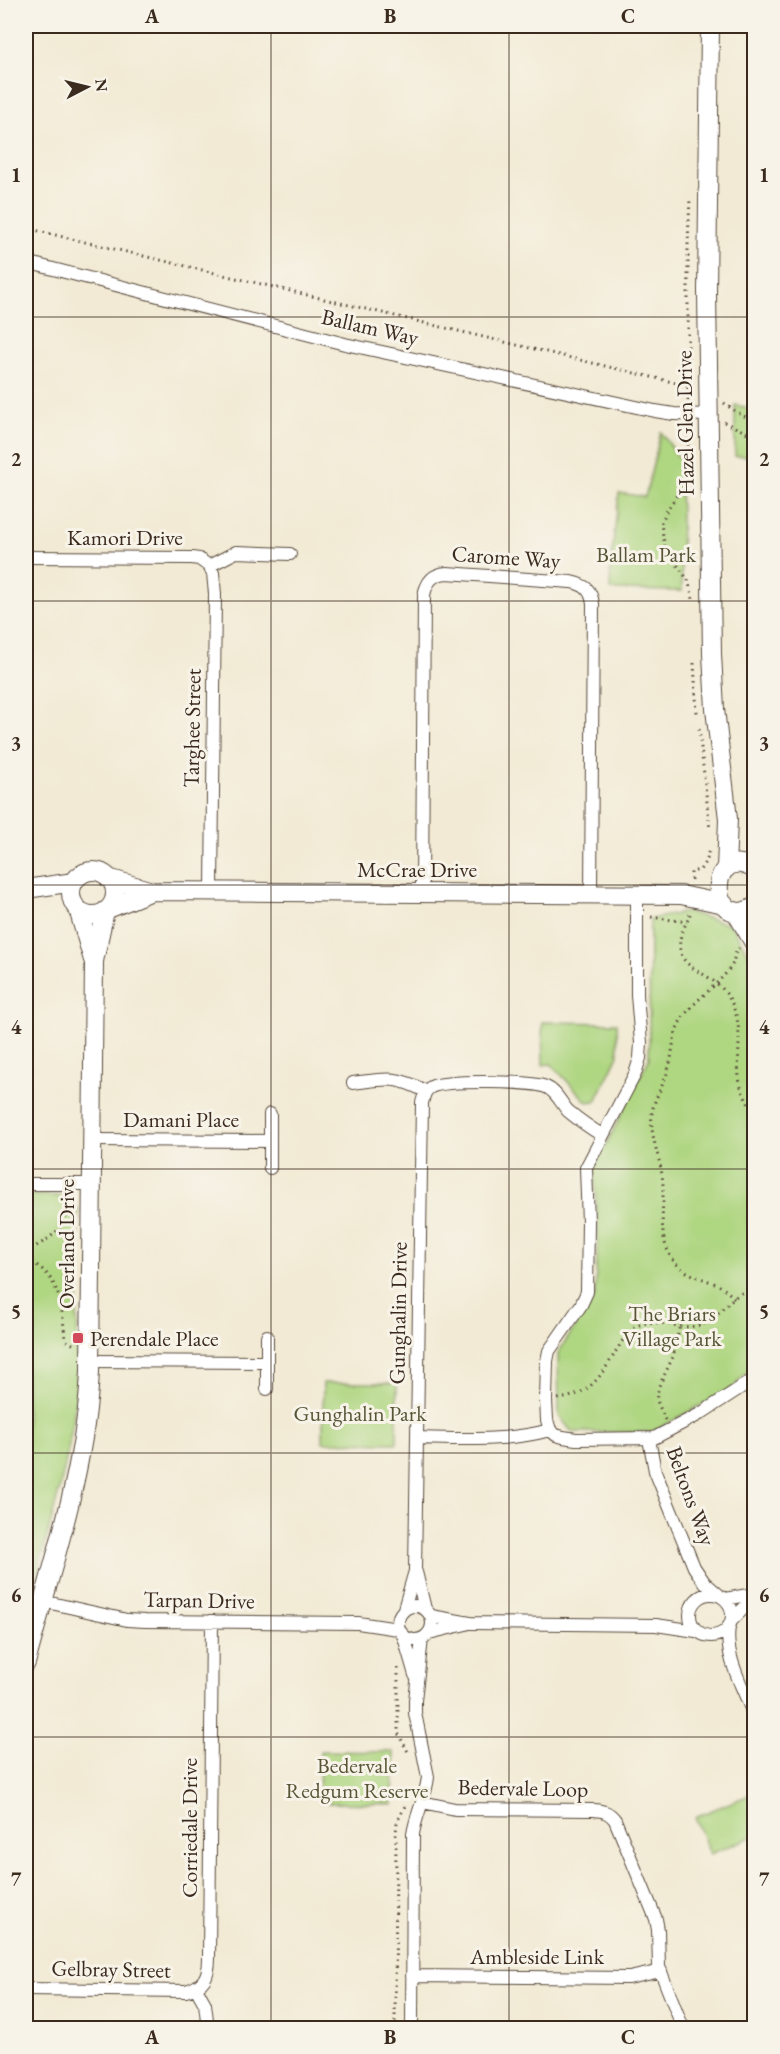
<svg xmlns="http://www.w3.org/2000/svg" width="780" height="2054" font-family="'EB Garamond',serif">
<rect width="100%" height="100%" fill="#f7f3e8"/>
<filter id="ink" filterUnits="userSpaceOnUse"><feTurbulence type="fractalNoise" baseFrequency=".0167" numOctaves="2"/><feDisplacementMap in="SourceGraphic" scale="12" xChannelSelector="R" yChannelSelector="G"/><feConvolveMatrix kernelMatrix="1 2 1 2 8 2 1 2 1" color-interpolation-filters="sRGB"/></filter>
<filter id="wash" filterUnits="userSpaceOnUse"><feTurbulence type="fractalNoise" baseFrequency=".008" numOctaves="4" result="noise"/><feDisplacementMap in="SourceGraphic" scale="24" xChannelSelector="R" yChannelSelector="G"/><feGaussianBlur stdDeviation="1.35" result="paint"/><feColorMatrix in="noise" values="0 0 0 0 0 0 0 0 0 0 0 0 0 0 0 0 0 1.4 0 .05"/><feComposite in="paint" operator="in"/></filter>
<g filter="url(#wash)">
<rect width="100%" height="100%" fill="#f2ead4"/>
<path fill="#afd681" stroke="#758050" stroke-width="1.5" d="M735,405L754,409V456H735Z
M661,432L680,459L682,591L610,590L611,560L619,493L645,497Z
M687,912L731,925L754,963V1364L734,1387L652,1432H572L559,1416L558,1353L595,1296L598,1230L594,1169L649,1059L650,919Z
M542,1022L617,1023L618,1055L596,1101L587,1102L551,1064L543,1065Z
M26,1195L66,1196L72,1199L78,1210L77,1385C71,1463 46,1538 26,1613Z
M323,1383H397V1443L323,1442Z
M320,1751L394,1752L393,1804L319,1803Z
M754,1793V1836L710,1854L695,1817Z"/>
</g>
<g filter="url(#ink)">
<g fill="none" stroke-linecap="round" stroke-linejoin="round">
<defs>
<path id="street" d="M26,262L345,344L655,411L674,414L708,415
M26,557L192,558L199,559L209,566L236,552L290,554
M209,566L213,573L215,594L212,890
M422,893L424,595C427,581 433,574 447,573L571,582C585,585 591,589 593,604L591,894
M637,895V995L641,1043L640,1058L635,1074L586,1168L588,1222L587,1292L581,1305L549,1351L547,1361L546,1400L547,1420L550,1430L556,1435L563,1437L576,1439L654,1438L700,1414L754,1379
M353,1083C386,1079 394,1075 425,1091
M91,1140L270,1141
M270,1168V1114
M26,1184H91
M267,1336V1389
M90,1361L266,1362
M417,1438C463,1439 506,1442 550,1430
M649,1439L655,1471L694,1567L704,1582L719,1595
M416,1572L425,1609
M690 1615a21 21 0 1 1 42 0a21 21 0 1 1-42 0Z
M725,1599L754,1594
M42,1601L127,1620L145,1621L358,1623L398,1629
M398 1623a17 17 0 1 1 34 0a17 17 0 1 1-34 0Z
M404,1609L415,1571L422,1103C424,1096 424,1091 431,1087C445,1080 532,1081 546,1087C556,1091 561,1103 568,1111C579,1120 590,1128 602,1135
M431,1616L470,1623L656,1625L696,1631
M732,1620L754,1598
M729,1627C724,1657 744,1689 754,1716
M429,1633L466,1624
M404,1637L415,1675
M422,1802L455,1809L594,1810C604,1811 609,1812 615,1820L656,1919L658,1930L659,1967L683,2028
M412,1976L629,1978L661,1971
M196,1988L205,2004L208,2028
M26,1989L186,1991C204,1986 209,1976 209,1958L212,1621
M412,2028L413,1834C416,1814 426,1797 428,1777L415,1713V1700L422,1639"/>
<path id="secondary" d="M710,26L707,292L712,654L715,709L728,819L726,869
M754,869C707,841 707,934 754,907
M71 893a22 22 0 1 1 44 0a22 22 0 1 1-44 0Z
M108,878L152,891L681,895L724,904
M26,889L74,882
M78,909L93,960
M108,909L152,891
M735,911L754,943
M26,1663C51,1568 86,1470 90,1371L94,961L105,911"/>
</defs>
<use href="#street" stroke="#564739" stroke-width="14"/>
<use href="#secondary" stroke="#564739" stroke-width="20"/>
<path stroke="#564739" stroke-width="3" stroke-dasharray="1.5 4.5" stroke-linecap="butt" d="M26,228L689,386
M688,401V242L690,198
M724,403L733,410L746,417L754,415
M724,422L754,436
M688,426V459L684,484L666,512L661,524L665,548L688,580L694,602
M694,663L697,713
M699,729L710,830
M691,880V872L700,870L707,859L709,848
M690,914C688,921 683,928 681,935C674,966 698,968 716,983C724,989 731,999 734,1009C748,1046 725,1076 754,1111
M651,917L687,922
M26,1252C51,1238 69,1228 70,1196
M26,1260C60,1272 62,1307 65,1338L68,1342L75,1345
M734,1298C729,1293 723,1287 716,1284C700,1277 685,1275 673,1260C657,1237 664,1211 663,1185C662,1160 649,1137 652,1113C654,1098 664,1085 668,1070C673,1056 672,1040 678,1026C689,1003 715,989 730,968C735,962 733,954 739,948
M558,1399C602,1394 607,1358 632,1328C658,1315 673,1330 696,1326C712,1324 722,1307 734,1298C740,1293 748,1290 754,1287
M665,1420L658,1403L657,1395L659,1386L673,1357L680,1325
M398,1668V1733L408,1752
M395,2028L396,1833L397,1822L406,1804"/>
<use href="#street" stroke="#fff" stroke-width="12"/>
<use href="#secondary" stroke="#fff" stroke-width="18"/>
</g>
</g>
<path fill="none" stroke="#3b2a1e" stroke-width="1.5" stroke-opacity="0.55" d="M271,26V2028M509,26V2028M26,317H754M26,601H754M26,885H754M26,1169H754M26,1453H754M26,1737H754"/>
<rect fill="#d1495b" stroke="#f7f3e8" stroke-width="2" x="72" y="1332" width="12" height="12" rx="3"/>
<g text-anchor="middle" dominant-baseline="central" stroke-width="6" stroke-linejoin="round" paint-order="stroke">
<g font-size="22" fill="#3b2a1e" stroke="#f7f3e8">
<text transform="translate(370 327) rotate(13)">Ballam Way</text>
<text transform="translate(685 423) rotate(-91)">Hazel Glen Drive</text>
<text x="125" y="537">Kamori Drive</text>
<text transform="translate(506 557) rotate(4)">Carome Way</text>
<text transform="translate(192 728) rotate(-89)">Targhee Street</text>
<text x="417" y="869">McCrae Drive</text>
<text x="181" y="1119">Damani Place</text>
<text transform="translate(66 1244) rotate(-90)">Overland Drive</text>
<text transform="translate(398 1313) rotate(-89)">Gunghalin Drive</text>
<text transform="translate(691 1496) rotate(70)">Beltons Way</text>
<text transform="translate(199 1600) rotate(1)">Tarpan Drive</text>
<text transform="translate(523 1788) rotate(1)">Bedervale Loop</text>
<text transform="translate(189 1828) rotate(-90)">Corriedale Drive</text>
<text x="537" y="1956">Ambleside Link</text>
<text transform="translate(111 1969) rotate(1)">Gelbray Street</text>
</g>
<g font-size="22" fill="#585537" stroke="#f7f3e8">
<text x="646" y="554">Ballam Park</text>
<text x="672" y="1313">The Briars<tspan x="672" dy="25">Village Park</tspan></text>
<text x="360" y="1413">Gunghalin Park</text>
<text x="357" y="1765">Bedervale<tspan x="357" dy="25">Redgum Reserve</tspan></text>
</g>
<g font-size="22" fill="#3b2a1e" stroke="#f7f3e8" text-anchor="start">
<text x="90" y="1338">Perendale Place</text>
</g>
</g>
<rect width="780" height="2054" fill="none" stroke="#f7f3e8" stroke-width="66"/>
<g transform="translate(87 87) rotate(83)" stroke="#f7f3e8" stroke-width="4.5" paint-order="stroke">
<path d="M0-4.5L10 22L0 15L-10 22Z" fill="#3b2a1e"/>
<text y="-9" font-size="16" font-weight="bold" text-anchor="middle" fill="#3b2a1e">N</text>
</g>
<rect x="33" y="33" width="714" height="1988" fill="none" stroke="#3b2a1e" stroke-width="2"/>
<g font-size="20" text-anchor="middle" font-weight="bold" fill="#3b2a1e">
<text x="152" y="23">A</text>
<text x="390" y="23">B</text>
<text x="628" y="23">C</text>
<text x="16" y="182">1</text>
<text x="764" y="182">1</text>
<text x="16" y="466">2</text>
<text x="764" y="466">2</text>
<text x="16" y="750">3</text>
<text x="764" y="750">3</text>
<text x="16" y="1034">4</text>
<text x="764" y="1034">4</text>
<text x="16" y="1318">5</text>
<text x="764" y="1318">5</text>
<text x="16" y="1602">6</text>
<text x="764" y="1602">6</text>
<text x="16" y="1886">7</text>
<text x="764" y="1886">7</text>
<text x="152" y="2044">A</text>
<text x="390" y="2044">B</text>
<text x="628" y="2044">C</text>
</g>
</svg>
